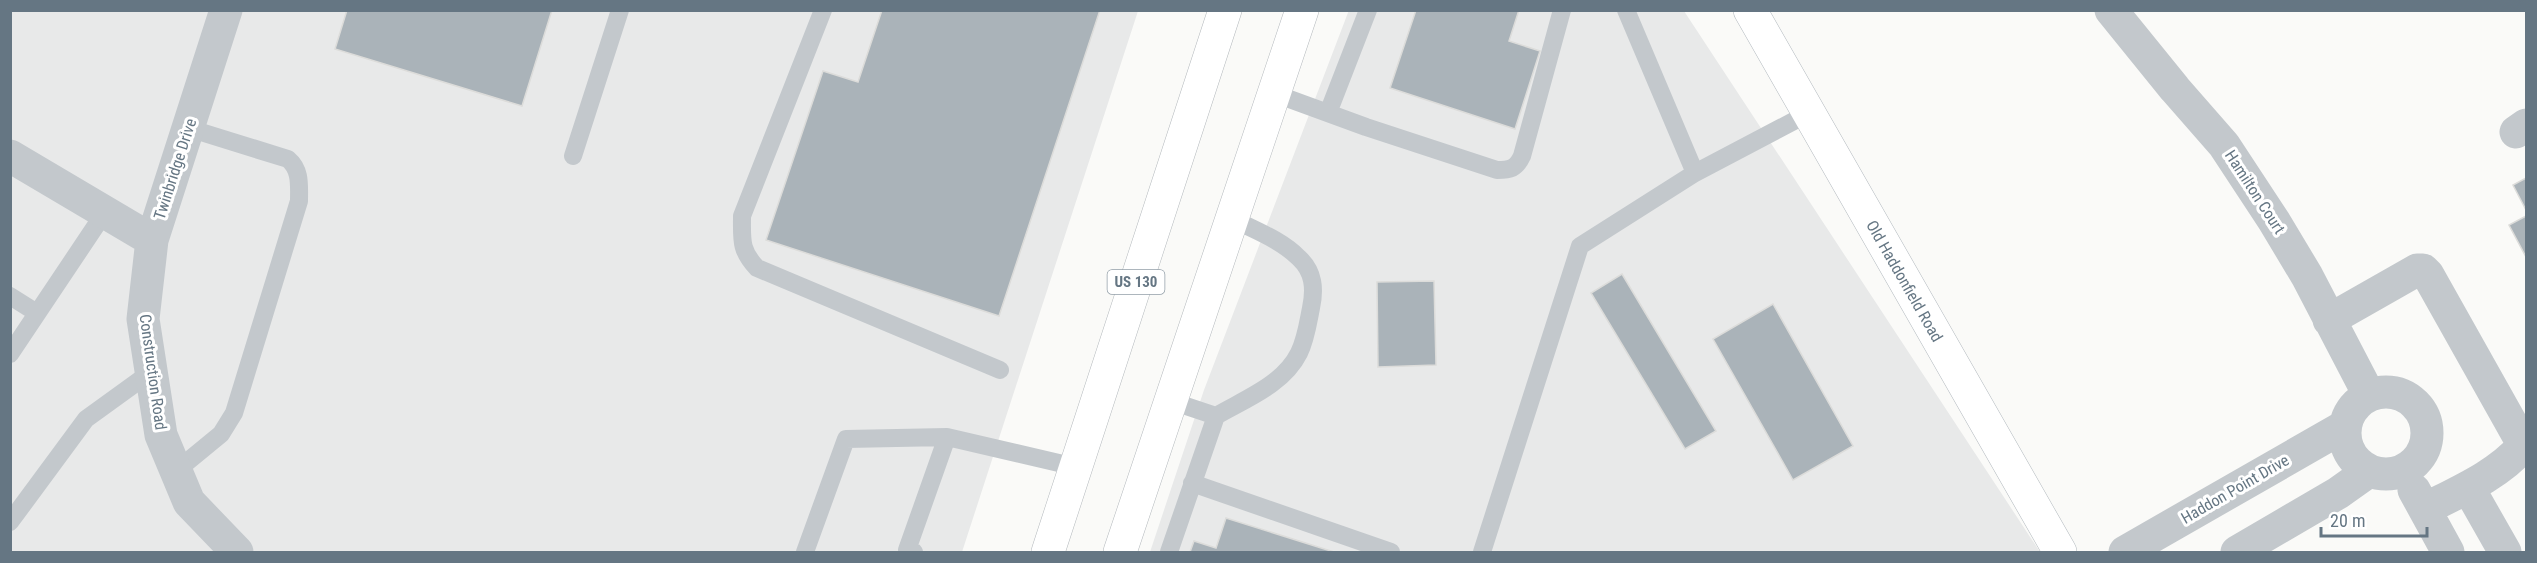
<svg xmlns="http://www.w3.org/2000/svg" width="2537" height="563" font-family="'Roboto Condensed',sans-serif">
<rect width="100%" height="100%" fill="#fafaf8"/>
<path fill="#e8e9e9" d="M1349,10L1684,11L2040,552H1150L1204,390Z
M10,11H1138L962,552H11Z"/>
<path fill="#aab3b9" stroke="#dcdcda" stroke-width="1.5" d="M347,10H552L522,106L335,49Z
M882,10H1100L999,316L766,240L823,71L858,82Z
M1416,10H1519L1509,41L1540,51L1515,129L1390,88Z
M2526,178V210L2513,185Z
M2526,216V257L2509,225Z
M1622,274L1716,431L1685,449L1591,293Z
M1434,281L1436,365L1378,367L1377,282Z
M1773,304L1853,446L1793,480L1713,339Z
M1226,518L1334,552H1190L1194,541L1216,548Z"/>
<g fill="none" stroke-linecap="round" stroke-linejoin="round">
<defs>
<g id="secondary">
<path id="s1" d="M1750,10L2060,552"/>
</g>
<path id="highway" d="M1048,552L1225,10
M1120,552L1302,10"/>
</defs>
<use href="#secondary" stroke="#b3babf" stroke-width="34"/>
<use href="#highway" stroke="#b4b9bd" stroke-width="34"/>
<path stroke="#c3c8cc" stroke-width="18" d="M823,10L742,216C742,240 740,250 757,268L1000,370
M1626,10L1695,173L1809,113
M1273,93L1366,127L1497,170C1510,170 1516,169 1522,156L1562,10
M1328,113L1368,10
M573,156L620,10
M10,296L37,313
M10,354L105,212
M1216,416C1245,399 1283,385 1299,353C1306,339 1308,323 1311,308C1315,289 1314,272 1299,258C1280,239 1254,230 1231,218
M176,471L221,434L234,413L299,201C299,185 301,170 288,159L188,128
M1192,483L1391,552
M10,522L86,419L151,372
M805,552L846,439L947,437L1076,467
M914,552L907,550L947,437
M1169,552L1216,416L1171,401
M1482,552L1580,246L1695,173"/>
<path stroke="#c3c8cc" stroke-width="33" d="M226,10L152,240L143,319L161,435L189,502L237,552
M2111,10L2175,89L2224,145L2274,221L2307,276L2369,395
M2516,132L2526,125
M10,156L152,240
M2329,320L2417,270H2423L2428,275L2519,437L2522,447C2498,475 2458,492 2425,509
M2345 433a41 41 0 1 1 82 0a41 41 0 1 1-82 0Z
M2468,487L2505,552
M2414,490L2448,552
M2125,552L2345,426
M2237,552L2338,493L2369,471"/>
<use href="#secondary" stroke="#fff" stroke-width="33"/>
<use href="#highway" stroke="#fff" stroke-width="33"/>
</g>
<g text-anchor="middle" dominant-baseline="central" stroke-width="6" stroke-linejoin="round" paint-order="stroke">
<rect fill="#fff" stroke="#939fa8" stroke-width="1.5" x="1107.5" y="270" width="57" height="24" rx="4.5"/>
<g font-size="15" font-weight="bold" fill="#657683">
<text x="1136" y="282">US 130</text>
</g>
<g font-size="16" fill="#657683" stroke="#fff">
<text transform="translate(175 169) rotate(-72)">Twinbridge Drive</text>
<text transform="translate(2255 192) rotate(57)">Hamilton Court</text>
<text stroke="none"><textPath href="#s1" startOffset="312">Old Haddonfield Road</textPath></text>
<text transform="translate(153 372) rotate(82)">Construction Road</text>
<text transform="translate(2235 489) rotate(-30)">Haddon Point Drive</text>
</g>
</g>
<rect width="2537" height="563" fill="none" stroke="#657683" stroke-width="24"/>
<path d="M2321 527v9h106v-9" fill="none" stroke="#657683" stroke-width="3"/>
<text x="2330" y="527" font-size="18" fill="#657683" stroke="#ffffff" stroke-width="4.5" paint-order="stroke">20 m</text>
</svg>
